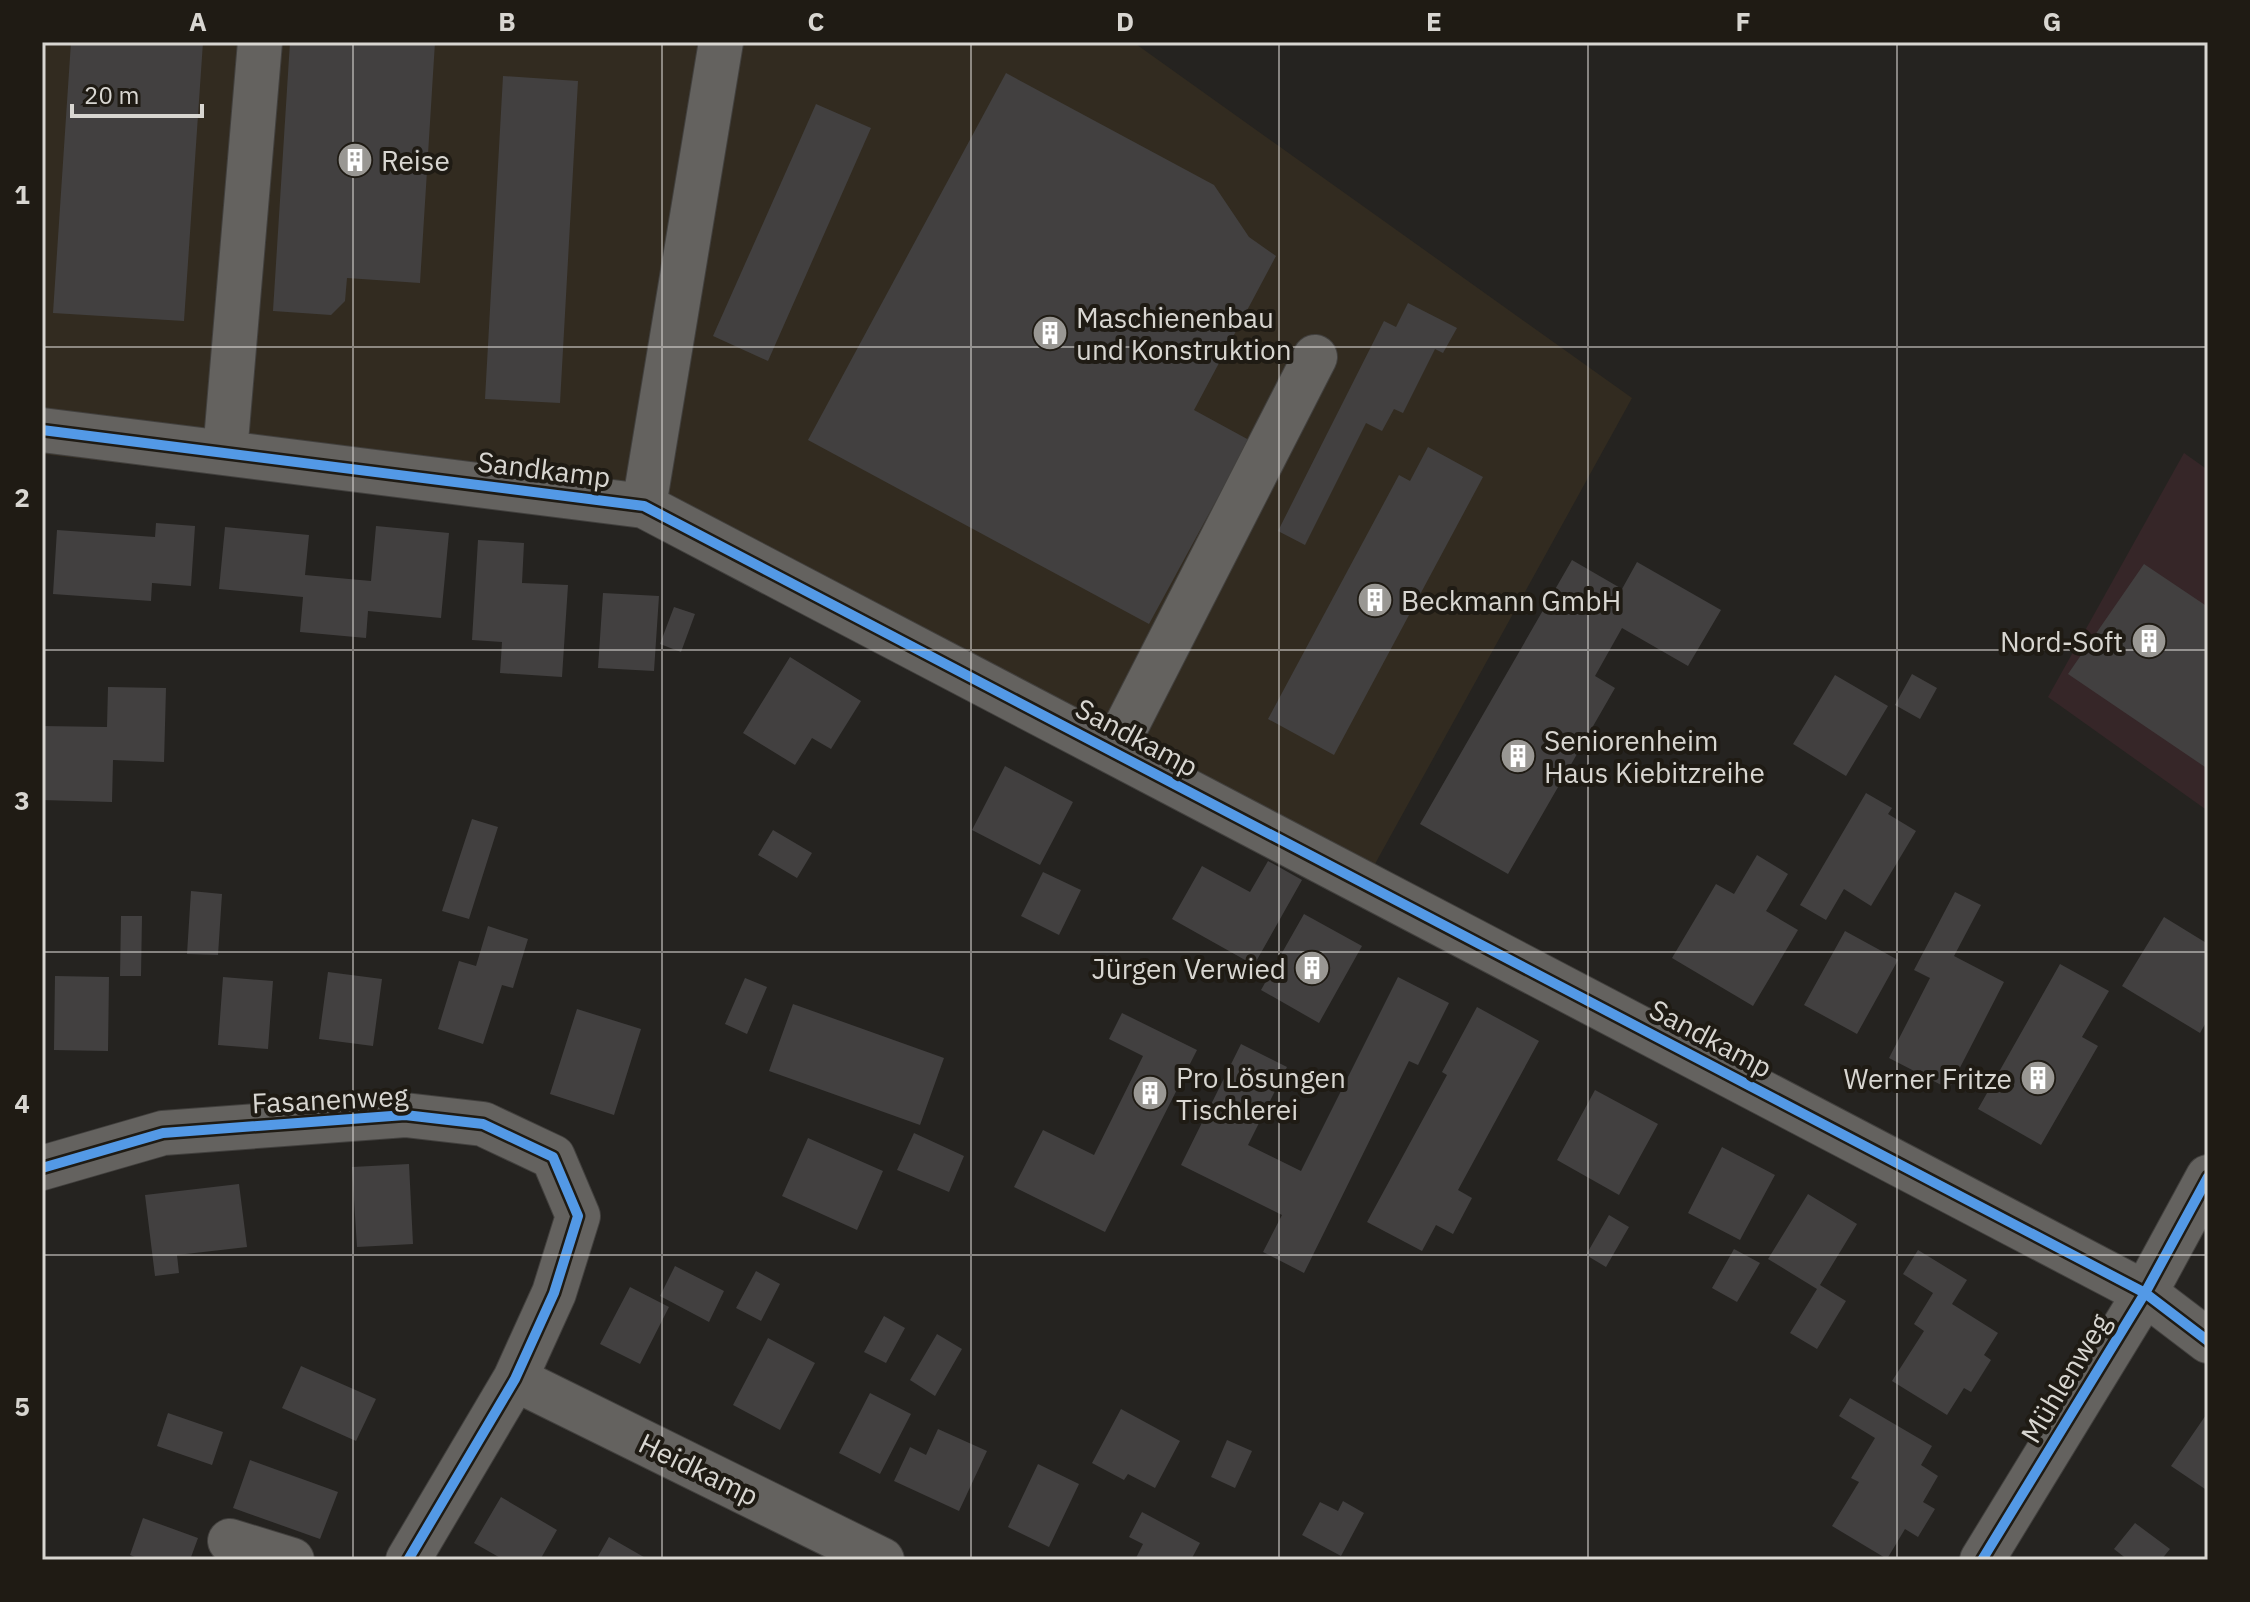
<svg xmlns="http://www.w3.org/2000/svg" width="2250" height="1602" font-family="'IBM Plex Sans',sans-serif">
<rect width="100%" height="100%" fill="#252320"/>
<path fill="#362628" d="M2184,453L2208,470V811L2048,697Z"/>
<path fill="#322b20" d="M42,42H1133L1632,398L1359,893L647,525L42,454Z"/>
<path fill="#424040" d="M71,42H203L184,321L53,313Z
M290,42H435L420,283L347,278L345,301L331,315L273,311Z
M1006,73L1214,185L1249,237L1276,256L1194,410L1249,440L1149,624L808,440Z
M503,76L578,81L560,403L485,399Z
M816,104L871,128L768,361L713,336Z
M1408,303L1457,328L1443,353L1435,349L1403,413L1394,409L1382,431L1366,423L1305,545L1278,531L1384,321L1396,327Z
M1428,447L1483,477L1334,755L1268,719L1399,475L1410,481Z
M156,523L195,526L191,586L152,583L151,601L53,594L57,530L155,537Z
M376,526L449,533L441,618L368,611L366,638L300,632L303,597L219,589L225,527L309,535L305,575L371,581Z
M478,540L524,543L522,583L568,585L562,677L500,673L502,642L472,640Z
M1572,560L1622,589L1637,562L1721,610L1688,666L1622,628L1595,676L1615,688L1508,874L1420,824Z
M2144,564L2208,607V769L2068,674Z
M603,593L659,596L654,671L598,668Z
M674,607L695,614L681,652L660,644Z
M790,657L861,701L831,749L812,738L795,765L743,733Z
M1912,674L1937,688L1920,719L1895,705Z
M1835,675L1888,706L1846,776L1793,744Z
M108,687L166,688L164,762L113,760L112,802L42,800V726L107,727Z
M1005,766L1073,802L1040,865L972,830Z
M1866,793L1892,808L1888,814L1916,831L1871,906L1844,889L1826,920L1800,905Z
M472,819L498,827L469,919L442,911Z
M773,830L812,853L797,878L758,855Z
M1757,855L1788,874L1766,911L1798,930L1753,1006L1672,958L1716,884L1734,894Z
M1268,861L1302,880L1254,965L1172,919L1202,866L1250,892Z
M1043,872L1081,890L1059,935L1021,916Z
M191,891L222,894L218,955L187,954Z
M1955,892L1981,905L1954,956L2004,982L1949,1089L1889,1058L1930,978L1914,970Z
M1304,914L1362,946L1319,1023L1261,990Z
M121,916H142L141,976H120Z
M2164,917L2208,944V1019L2200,1033L2122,986Z
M488,926L528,939L513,988L502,985L483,1044L438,1029L459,961L476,966Z
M1845,931L1898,960L1857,1034L1804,1005Z
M2060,964L2109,991L2082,1037L2098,1046L2041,1145L1978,1109Z
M328,972L382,979L373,1046L319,1039Z
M55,976L109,977L108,1051L54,1050Z
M223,977L273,981L268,1049L218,1045Z
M1398,977L1449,1003L1418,1065L1409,1061L1304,1273L1263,1252L1282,1215L1181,1165L1241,1044L1287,1067L1248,1145L1301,1171Z
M745,978L767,987L747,1034L725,1024Z
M793,1004L944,1058L920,1125L769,1071Z
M1477,1007L1539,1041L1458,1190L1472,1198L1453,1234L1436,1225L1422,1251L1367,1222L1447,1075L1442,1072Z
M577,1009L641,1029L614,1115L550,1094Z
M1122,1013L1197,1050L1105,1232L1014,1187L1043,1130L1094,1155L1143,1056L1109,1039Z
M1595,1090L1658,1124L1619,1195L1557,1160Z
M914,1133L964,1156L949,1192L897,1170Z
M808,1138L883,1171L857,1230L782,1196Z
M1722,1147L1775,1175L1740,1240L1688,1213Z
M409,1164L413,1244L357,1247L352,1167Z
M239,1184L247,1247L177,1255L179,1273L155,1276L145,1195Z
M1808,1194L1857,1224L1820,1285L1846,1301L1817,1349L1790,1333L1817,1289L1768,1259Z
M1609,1215L1629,1227L1606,1267L1586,1255Z
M1734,1249L1760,1263L1737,1302L1712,1288Z
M1918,1250L1967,1280L1952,1304L1998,1333L1984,1355L1991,1360L1971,1392L1964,1388L1947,1415L1892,1381L1924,1331L1914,1324L1933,1293L1903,1274Z
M675,1266L724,1291L709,1322L660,1296Z
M756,1271L780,1284L761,1321L736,1308Z
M630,1287L669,1307L640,1364L600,1344Z
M884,1316L905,1328L886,1363L864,1352Z
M937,1334L962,1349L935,1396L910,1380Z
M768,1338L815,1363L780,1430L733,1405Z
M301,1366L376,1399L356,1441L282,1408Z
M870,1393L911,1414L880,1474L839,1453Z
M1850,1398L1932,1446L1921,1465L1938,1476L1923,1502L1935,1509L1918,1537L1905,1529L1887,1559L1832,1526L1859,1482L1851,1478L1875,1438L1839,1416Z
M1121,1409L1180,1441L1155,1488L1128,1474L1124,1480L1092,1463Z
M2208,1412V1491L2171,1466Z
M168,1413L223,1432L212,1465L157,1446Z
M938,1429L987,1451L959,1511L894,1481L910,1447L926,1455Z
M1227,1440L1252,1451L1235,1488L1211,1477Z
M250,1460L338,1492L320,1539L233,1508Z
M1038,1464L1079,1484L1049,1547L1008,1527Z
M501,1497L557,1530L540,1560H504L474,1543Z
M1343,1501L1364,1513L1341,1556L1302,1535L1320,1502L1338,1511Z
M1142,1512L1200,1543L1191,1560H1135L1143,1544L1129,1537Z
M143,1518L198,1538L190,1560H142L130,1555Z
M2135,1523L2170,1549L2161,1560H2128L2114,1549Z
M609,1537L649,1560H596Z"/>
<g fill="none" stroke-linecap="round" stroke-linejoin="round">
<defs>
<path id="minor" d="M42,430L644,506L2145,1293L2208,1341
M225,453L260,42
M644,506L721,42
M1113,752L1315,357
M42,1168L163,1133L405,1115L483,1124L553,1157L578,1216L554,1293L515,1379L408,1560
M515,1379L882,1560
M230,1541L292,1560
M1982,1560L2145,1293L2208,1177"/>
</defs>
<use href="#minor" stroke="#42403e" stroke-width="46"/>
<use href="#minor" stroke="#64625f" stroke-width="44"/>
<defs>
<path id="cycleway" d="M42,430L644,506L2145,1293L2208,1341
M42,1168L163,1133L405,1115L483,1124L553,1157L578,1216L554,1293L515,1379L408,1560
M1982,1560L2145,1293L2208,1177"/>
</defs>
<use href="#cycleway" stroke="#1f1b14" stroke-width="15"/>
<use href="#cycleway" stroke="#5399e6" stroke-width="10"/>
</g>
<path fill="none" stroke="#d8d6d1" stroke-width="2" stroke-opacity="0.55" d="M353,42V1560M662,42V1560M971,42V1560M1279,42V1560M1588,42V1560M1897,42V1560M42,347H2208M42,650H2208M42,952H2208M42,1255H2208"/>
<defs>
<symbol id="building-disc" viewBox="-11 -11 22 22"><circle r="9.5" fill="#999793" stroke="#1f1b14"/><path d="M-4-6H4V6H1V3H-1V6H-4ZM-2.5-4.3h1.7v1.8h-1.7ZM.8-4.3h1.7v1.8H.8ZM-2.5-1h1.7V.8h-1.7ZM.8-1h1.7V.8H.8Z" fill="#fff"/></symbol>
</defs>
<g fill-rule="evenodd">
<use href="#building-disc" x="335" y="140" width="40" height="40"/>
<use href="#building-disc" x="1030" y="313" width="40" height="40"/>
<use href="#building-disc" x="1355" y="580" width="40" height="40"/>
<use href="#building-disc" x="2129" y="621" width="40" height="40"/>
<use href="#building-disc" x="1498" y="736" width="40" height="40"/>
<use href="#building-disc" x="1292" y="948" width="40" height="40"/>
<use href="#building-disc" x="2018" y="1058" width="40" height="40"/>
<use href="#building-disc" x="1130" y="1073" width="40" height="40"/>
</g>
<g text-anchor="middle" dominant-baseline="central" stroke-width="8" stroke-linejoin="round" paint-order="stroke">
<g font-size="28" fill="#d8d6d1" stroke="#1f1b14" text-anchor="start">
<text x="381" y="160">Reise</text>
<text x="1076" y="317">Maschienenbau<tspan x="1076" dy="32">und Konstruktion</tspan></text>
<text x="1401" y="600">Beckmann GmbH</text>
<text x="2123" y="641" text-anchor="end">Nord-Soft</text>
<text x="1544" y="740">Seniorenheim<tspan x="1544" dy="32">Haus Kiebitzreihe</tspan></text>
<text x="1286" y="968" text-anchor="end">Jürgen Verwied</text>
<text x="1176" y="1077">Pro Lösungen<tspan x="1176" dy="32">Tischlerei</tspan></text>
<text x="2012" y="1078" text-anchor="end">Werner Fritze</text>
</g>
<g font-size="28" fill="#d8d6d1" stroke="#1f1b14">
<text transform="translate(544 469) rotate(7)">Sandkamp</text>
<text transform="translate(1137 737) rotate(28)">Sandkamp</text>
<text transform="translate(1711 1038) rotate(28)">Sandkamp</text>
<text transform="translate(330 1099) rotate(-3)">Fasanenweg</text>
<text transform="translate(2065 1378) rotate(-59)">Mühlenweg</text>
<text transform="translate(699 1469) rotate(26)">Heidkamp</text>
</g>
</g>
<rect width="2250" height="1602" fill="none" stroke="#1f1b14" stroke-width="88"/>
<path d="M72 104v12h130v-12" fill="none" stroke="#d8d6d1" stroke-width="4"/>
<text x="84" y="104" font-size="24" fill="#d8d6d1" stroke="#1f1b14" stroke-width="6" paint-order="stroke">20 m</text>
<rect x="44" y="44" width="2162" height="1514" fill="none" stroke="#d8d6d1" stroke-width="3"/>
<g font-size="26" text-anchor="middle" font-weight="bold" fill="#d8d6d1">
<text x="198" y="31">A</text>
<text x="507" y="31">B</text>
<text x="816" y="31">C</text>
<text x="1125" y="31">D</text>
<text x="1434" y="31">E</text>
<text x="1743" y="31">F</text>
<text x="2052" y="31">G</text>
<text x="22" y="204">1</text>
<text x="22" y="507">2</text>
<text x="22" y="810">3</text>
<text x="22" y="1113">4</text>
<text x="22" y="1416">5</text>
</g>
</svg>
